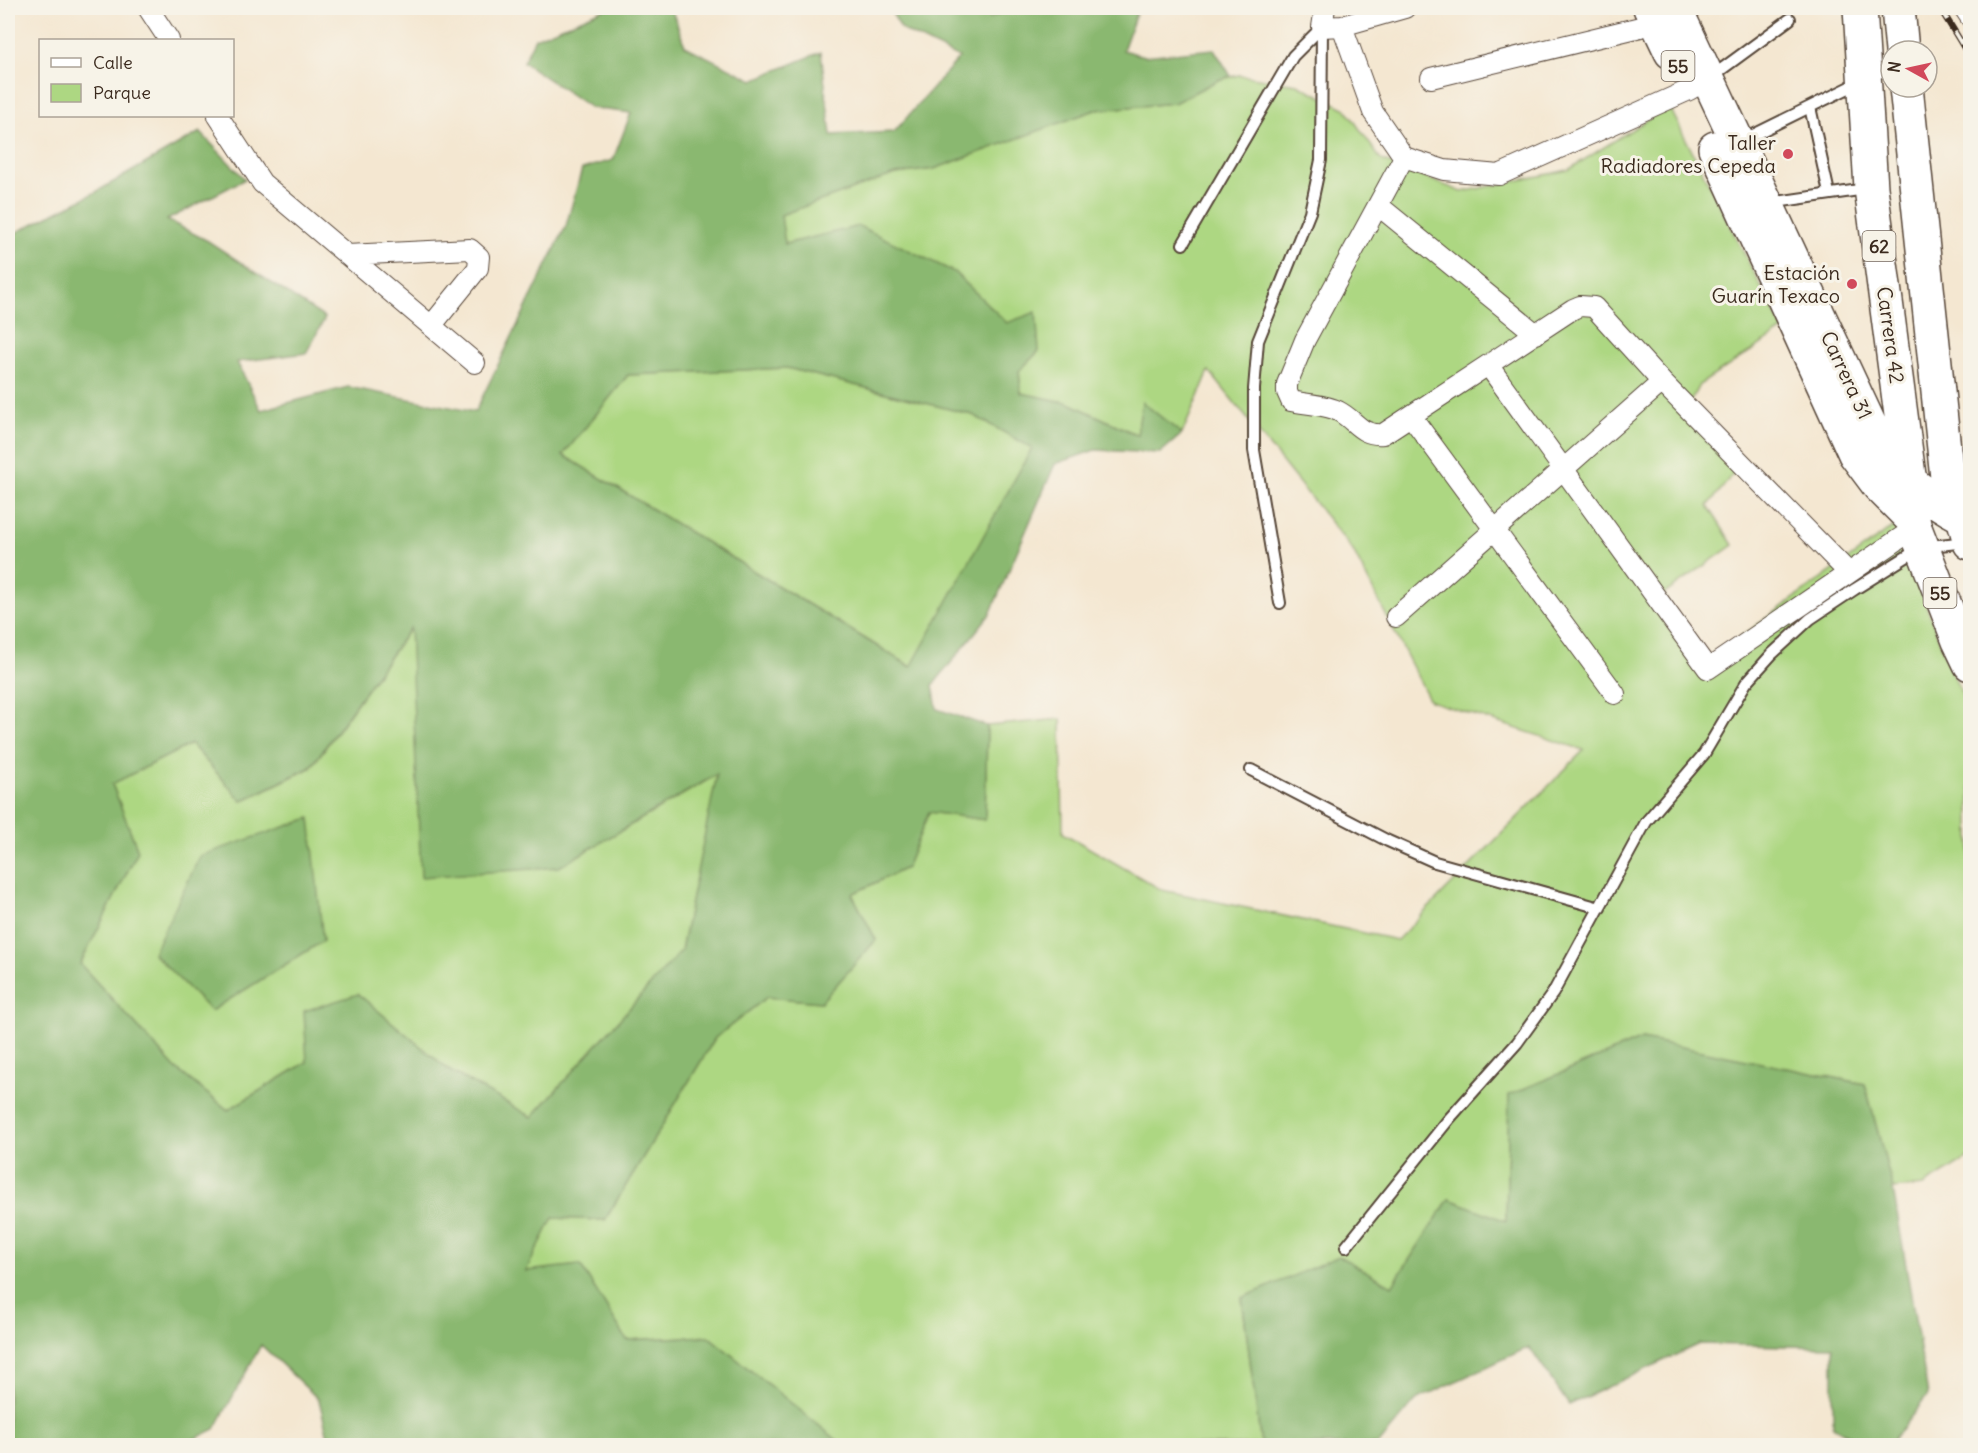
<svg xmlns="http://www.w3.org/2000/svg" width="1978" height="1453" font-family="Delius,sans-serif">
<rect width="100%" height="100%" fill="#f7f3e8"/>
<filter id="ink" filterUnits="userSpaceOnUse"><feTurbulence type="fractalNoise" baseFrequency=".0167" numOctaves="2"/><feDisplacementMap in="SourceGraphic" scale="12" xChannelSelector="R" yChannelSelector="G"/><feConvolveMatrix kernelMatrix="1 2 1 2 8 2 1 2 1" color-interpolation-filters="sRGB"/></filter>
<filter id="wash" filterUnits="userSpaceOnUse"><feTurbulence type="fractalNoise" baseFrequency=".008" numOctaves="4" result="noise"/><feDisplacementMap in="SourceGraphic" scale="24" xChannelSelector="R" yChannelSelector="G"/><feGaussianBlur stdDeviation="1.35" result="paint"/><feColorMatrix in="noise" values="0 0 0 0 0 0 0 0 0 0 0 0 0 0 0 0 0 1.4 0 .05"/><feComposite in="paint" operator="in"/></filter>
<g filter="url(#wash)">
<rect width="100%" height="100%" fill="#f4e7d1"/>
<path fill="#add782" stroke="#748050" stroke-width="1.5" d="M1239,75L1297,84L1346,109L1381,160L1462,192L1568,170L1669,106L1783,330L1699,385L1688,406L1741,464L1708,506L1733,545L1663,595L1707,661L1896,525L1949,666L1970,711V1157L1924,1186L1893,1189L1865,1084L1642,1039L1509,1095L1506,1222L1449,1199L1392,1287L1242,1298L1261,1445H843L708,1336L627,1340L580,1265L525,1272L553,1218L605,1220L715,1038L767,997L821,1002L876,940L852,894L906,868L929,812L985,820L987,726L1061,719L1063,833L1162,890L1397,940L1584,750L1430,701L1352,549L1209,371L1182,434L1143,403L1138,435L1069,403L1021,393L1019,371L1039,351L1007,323L954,272L859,227L785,244L780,215L895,174L934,169L1095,110L1174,103L1218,80Z
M787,368L973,415L1033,448L912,667L563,455L628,375Z
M411,627L559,867L718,774L681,951L532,1117L450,1071L358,994L307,1062L228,1110L175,1068L80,964L138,851L112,784L191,744L242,801L311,768Z"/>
<path fill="#8ab870" stroke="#627147" stroke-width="1.5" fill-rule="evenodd" d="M607,8H671L685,46L753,80L821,52L831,135L894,132L959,58L902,30L889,8H984L990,18L1011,8H1138L1123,50L1144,56L1214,49L1231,76L1218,80L1174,103L1095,110L934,169L895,174L781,215L785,244L859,226L954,272L1007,323L1036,312L1039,351L1019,371L1021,393L1069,403L1137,435L1142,402L1182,434L1160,453L1095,450L1055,464L990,614L933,685L937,709L987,726L985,820L929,812L906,868L852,894L876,940L821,1002L767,997L715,1038L605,1220L553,1218L526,1271L580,1265L627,1340L708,1336L843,1445H330L319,1400L261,1345L215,1429L182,1445H8V232L11,235L96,192L200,132L245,179L167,220L208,241L325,318L306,353L237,362L261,410L348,387L475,412L566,226L582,169L613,160L631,113L591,108L523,62L535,38ZM787,368L973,415L1032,448L911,667L563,455L628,375ZM410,628L421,877L559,867L717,774L681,951L532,1117L450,1071L358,994L304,1011L307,1062L228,1110L175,1068L80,964L138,851L112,784L191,744L242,801L311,767Z
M310,818L323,941L211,1011L153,953L200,856Z
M1642,1039L1865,1084L1893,1189L1928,1395L1889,1445H1865L1833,1426V1347L1699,1344L1569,1405L1529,1347L1416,1400L1378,1445H1261L1242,1298L1339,1256L1392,1286L1449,1199L1506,1221L1509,1095Z"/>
</g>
<g filter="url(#ink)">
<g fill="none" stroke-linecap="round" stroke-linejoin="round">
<defs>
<path id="lane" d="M1711,77L1790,19
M1810,107L1829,193
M1741,141L1891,67
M1769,203L1866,189
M1183,244L1293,56L1322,27
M1280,603L1254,450V389L1258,341L1310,212L1321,160L1322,27
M1251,770L1388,841L1435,862L1600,908
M1346,1247L1449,1119L1517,1043L1553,993L1646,822L1704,754L1746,683L1772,654L1810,619L1855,589L1922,547L1966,542"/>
<path id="street" d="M148,8L169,40
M1325,8L1322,27L1342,26L1405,8
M1964,8L1970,17
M1342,26L1373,112L1404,157L1444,170L1499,175L1689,90L1708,79
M1431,78L1657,23
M218,116L262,183L475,363
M1404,157L1305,340L1287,384V392L1291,401C1304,404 1328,405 1338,411C1356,420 1360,436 1383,434L1573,309L1580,306L1594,307L1662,382L1849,573
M1379,206L1536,334
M347,255L470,249L479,257L478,268L432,325
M1488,365L1708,669L1915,528
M1411,416L1615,694
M1948,487L1970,474
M1396,617L1662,382"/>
<path id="highway" d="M1650,8L1671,52
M1675,8L1877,440C1903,479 1922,495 1963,517
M1860,8L1871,188L1910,483L1913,520L1915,528L1959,641L1970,664
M1898,8L1902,51
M1906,87L1948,487L1963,517L1970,543
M1715,148L1855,454L1879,486L1913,520"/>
</defs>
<use href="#lane" stroke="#574639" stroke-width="14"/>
<use href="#street" stroke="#574639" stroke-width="22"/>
<use href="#highway" stroke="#574639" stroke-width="36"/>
<use href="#lane" stroke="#fff" stroke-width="10"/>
<use href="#street" stroke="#fff" stroke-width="20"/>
<use href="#highway" stroke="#fff" stroke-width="33"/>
<defs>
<path id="rail" d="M1940,8L1970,57"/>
</defs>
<use href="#rail" stroke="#3b2a1e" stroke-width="7"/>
<use href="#rail" stroke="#f7f3e8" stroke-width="4.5" stroke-dasharray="14" stroke-linecap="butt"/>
</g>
</g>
<g fill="#d1495b" stroke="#f7f3e8" stroke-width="2">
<circle cx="1788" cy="154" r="6"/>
<circle cx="1852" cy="284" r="6"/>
</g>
<g text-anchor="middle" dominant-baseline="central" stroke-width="6" stroke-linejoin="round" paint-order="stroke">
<g fill="#f7f3e8" stroke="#73665b" stroke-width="1.5">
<rect x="1661.5" y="51" width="33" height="30" rx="4.5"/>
<rect x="1862.5" y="231" width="33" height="30" rx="4.5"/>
<rect x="1923.5" y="578" width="33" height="30" rx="4.5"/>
</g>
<g font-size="18" font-weight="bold" fill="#3b2a1e">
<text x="1678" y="66">55</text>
<text x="1879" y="246">62</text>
<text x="1940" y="593">55</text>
</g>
<g font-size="20" fill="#3b2a1e" stroke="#f7f3e8" text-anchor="end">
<text x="1776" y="142">Taller<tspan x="1776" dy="23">Radiadores Cepeda</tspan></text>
<text x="1840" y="272">Estación<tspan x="1840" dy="23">Guarín Texaco</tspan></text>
</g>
<g font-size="20" fill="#3b2a1e" stroke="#f7f3e8">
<text transform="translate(1891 335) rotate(82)">Carrera 42</text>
<text transform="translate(1847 375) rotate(65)">Carrera 31</text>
</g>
</g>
<rect width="1978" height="1453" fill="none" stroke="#f7f3e8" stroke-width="30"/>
<rect x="39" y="39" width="195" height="78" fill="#f7f3e8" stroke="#aca397" stroke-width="1.5"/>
<rect x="51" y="58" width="30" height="9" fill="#ffffff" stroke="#aca397" stroke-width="1.5"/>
<text x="93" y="69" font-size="18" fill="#3b2a1e">Calle</text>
<rect x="51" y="84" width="30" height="18" fill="#add782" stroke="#aca397" stroke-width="1.5"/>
<text x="93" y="99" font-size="18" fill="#3b2a1e">Parque</text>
<g transform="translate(1909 69) rotate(278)"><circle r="28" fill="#f7f3e8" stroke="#aca397" stroke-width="1.5"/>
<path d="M0-4.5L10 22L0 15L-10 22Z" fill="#d1495b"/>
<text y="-9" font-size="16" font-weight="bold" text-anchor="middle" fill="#3b2a1e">N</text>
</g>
</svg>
